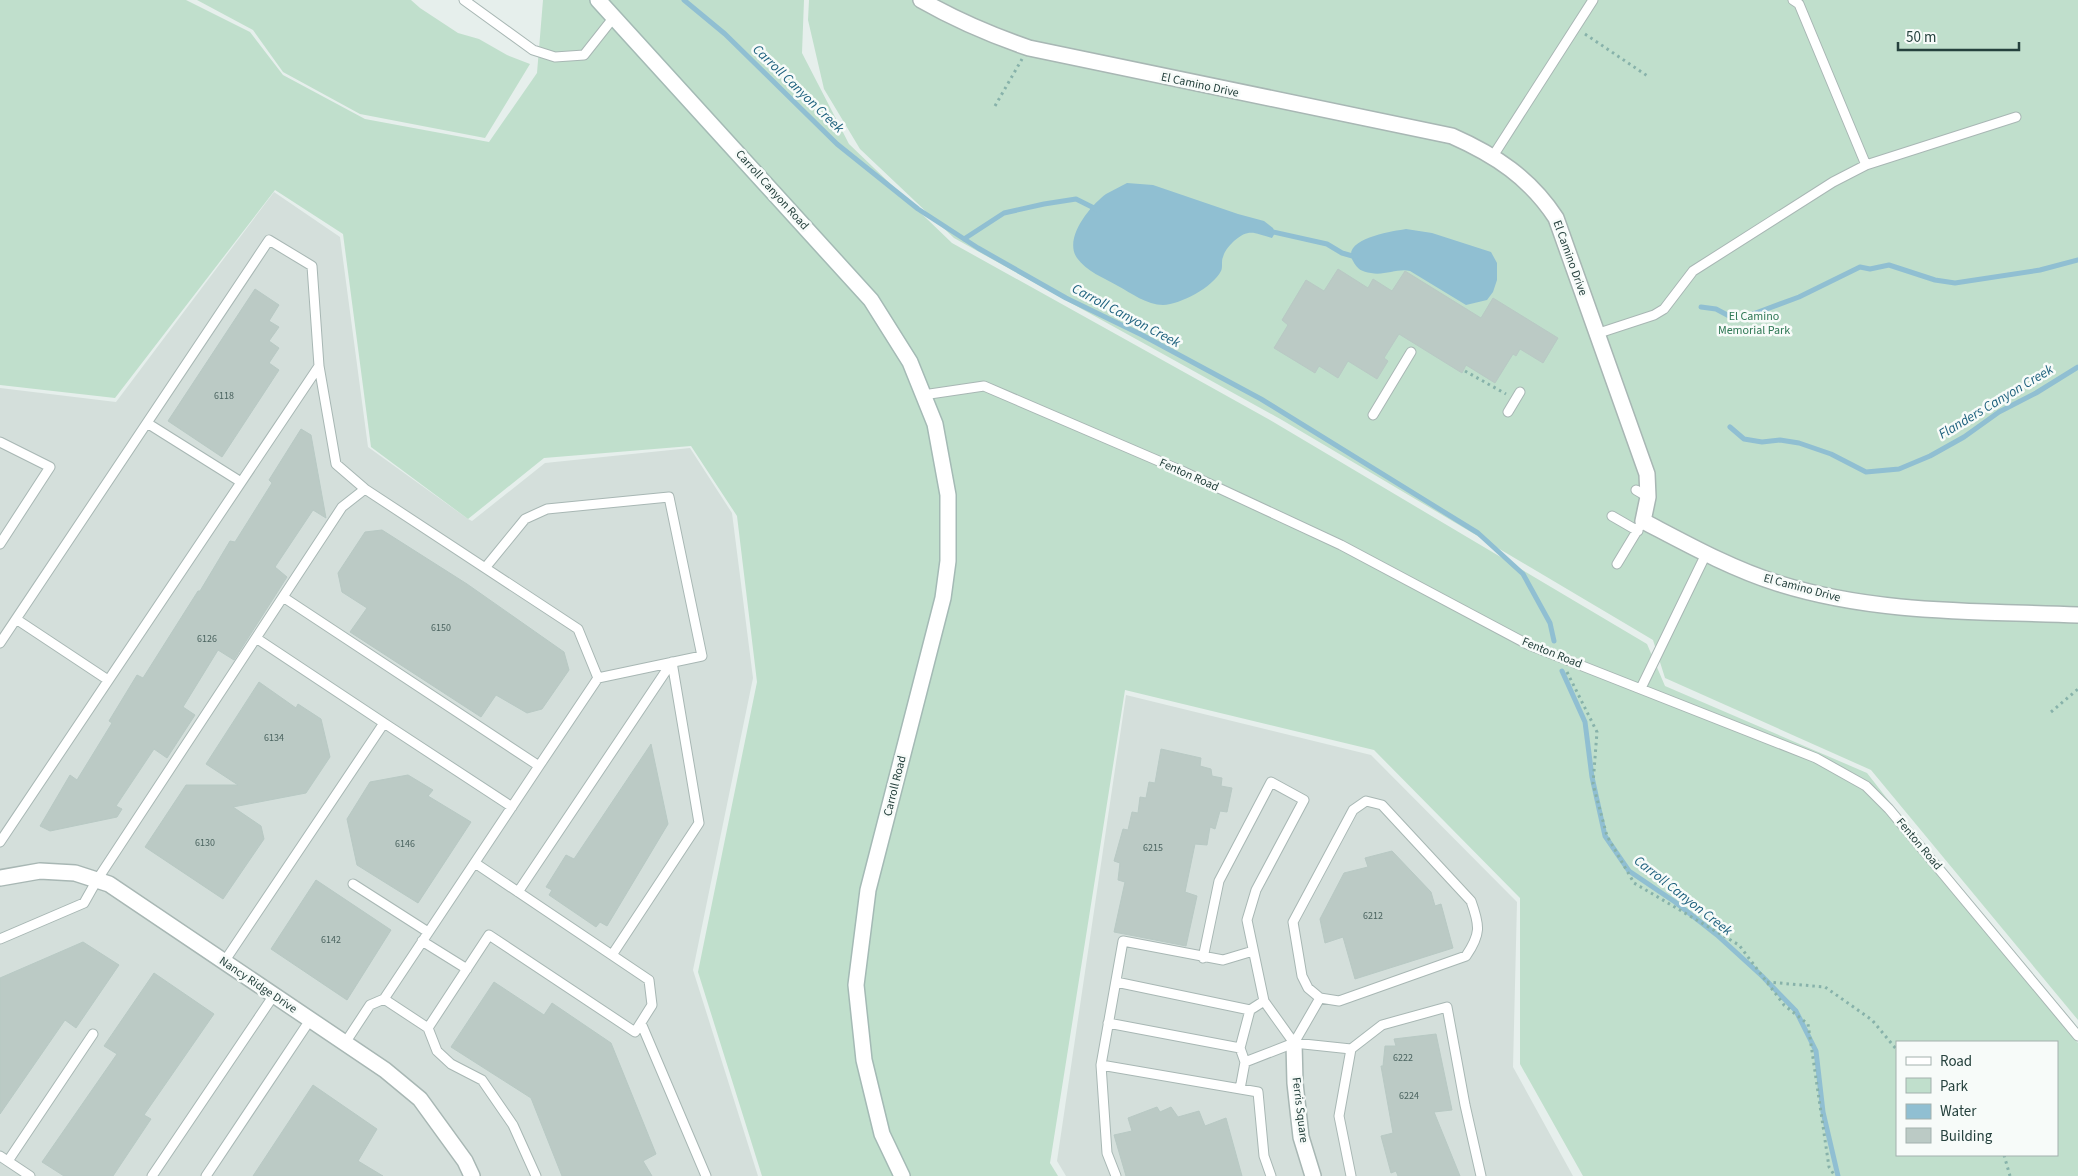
<svg xmlns="http://www.w3.org/2000/svg" width="2078" height="1176" font-family="'Source Sans 3',sans-serif">
<rect width="100%" height="100%" fill="#e6efec"/>
<path fill="#d4dfdb" d="M274,192L340,237L368,447L468,519L472,521L545,463L690,448L732,513L753,678L693,970L758,1176H0V388L116,402Z
M1126,695L1371,755L1517,902L1513,1067L1573,1176H1066L1057,1161Z"/>
<path fill="#c0dfcc" fill-rule="evenodd" d="M0,0H186L250,32L283,75L365,119L489,142L537,73L543,0H804L802,53L849,144L952,243L1270,420L1647,644L1665,686L1867,773L2078,1043V1176H1583L1520,1064V898L1374,750L1125,690L1050,1163L1058,1176H762L698,972L757,682L737,516L691,446L544,458L468,519L371,447L343,234L275,190L115,398L0,385ZM1897,1042H2057V1155H1897Z
M197,0H411L420,8L458,33L479,39L507,55L530,64L485,138L360,114L283,72L253,30Z
M809,0H2078V1020L1871,770L1665,678L1653,640L1282,420L954,238L860,149L824,89L808,20Z"/>
<path fill="#90bfd2" d="M1127,183L1153,185L1238,214L1264,221L1273,228L1275,233L1272,238C1254,233 1249,228 1234,241C1229,246 1225,250 1223,257C1221,261 1223,267 1221,271C1212,288 1181,304 1163,305C1147,305 1131,293 1118,286C1104,278 1086,271 1077,258C1063,238 1091,205 1106,194C1113,190 1120,187 1127,183Z
M1406,229L1432,233L1491,252L1497,263V280L1493,292L1487,300L1466,305L1410,271C1398,268 1384,276 1371,273C1362,272 1357,269 1353,261C1340,239 1393,231 1406,229Z"/>
<g fill="none" stroke-linecap="round" stroke-linejoin="round">
<path stroke="#90bfd2" stroke-width="5" d="M684,0L725,34L837,144L918,209L978,248L1066,298L1142,335L1261,399L1478,533L1523,574L1550,623L1554,641
M1269,231L1327,244L1342,253L1356,257
M964,239L1004,213L1044,204L1076,199L1098,210
M1701,307L1716,309L1731,317H1745L1799,297L1860,267L1870,269L1889,265L1935,280L1955,283L2040,270L2078,260
M1730,427L1744,439L1762,442L1780,440L1799,443L1831,454L1866,472L1899,469L1930,456L1964,437L1999,412L2036,393L2078,367
M1562,671L1585,722L1592,777L1605,836L1629,871L1675,902L1717,935L1762,976L1796,1011L1816,1051L1823,1112L1838,1176"/>
</g>
<path fill="#bbcac5" stroke="#b8c9c4" d="M1338,269L1368,288L1373,279L1392,291L1405,271L1481,318L1493,298L1558,338L1543,363L1520,349L1516,356L1513,354L1495,383L1466,365L1462,373L1399,334L1384,358L1388,361L1377,379L1348,361L1338,378L1319,366L1315,373L1274,348L1288,325L1282,320L1306,280L1324,291Z
M255,289L279,305L269,321L279,327L269,341L279,348L269,363L279,370L222,457L168,421Z
M301,429L311,435L326,518L313,510L275,567L287,577L234,660L218,650L183,707L195,715L167,758L154,749L116,806L122,809L117,817L50,831L40,826L70,775L77,780L112,723L109,721L137,675L143,678L198,591H200L230,541L235,542L272,483L269,480Z
M382,530L467,584L564,652L569,670L542,709L527,713L496,695L481,717L350,632L367,608L342,592L338,573L365,532Z
M259,682L296,708L298,704L321,719L330,757L306,793L233,807L261,826L264,839L223,899L145,847L186,785H238L206,764Z
M651,744L668,824L607,926L600,922L596,927L549,895L552,890L546,887L566,855L574,859Z
M1161,749L1201,758L1200,766L1211,769L1212,776L1222,778L1221,786L1232,788L1227,812L1220,811L1215,829L1210,827L1207,845L1195,844L1185,892L1197,896L1186,946L1114,932L1125,882L1118,880L1120,863L1114,861L1123,829L1128,830L1132,812L1138,813L1140,797L1146,798L1149,782L1155,783Z
M408,775L433,790L428,796L471,822L418,903L357,865L347,819L370,782Z
M1392,851L1431,892L1435,906L1441,904L1453,948L1355,979L1343,937L1325,943L1320,919L1344,873L1368,867L1365,858Z
M316,880L391,930L347,1000L271,949Z
M83,942L119,965L76,1028L65,1020L0,1114V978Z
M154,973L214,1014L144,1115L151,1119L113,1176H64L42,1162L117,1054L104,1046Z
M494,982L544,1015L552,1003L611,1043L656,1154L643,1161L652,1176H562L531,1098L451,1047Z
M1436,1034L1452,1110L1434,1112L1460,1176H1398L1396,1171L1391,1173L1381,1136L1393,1133L1381,1066H1383L1385,1046H1396L1394,1039Z
M313,1085L377,1129L358,1161L383,1176H253Z
M1157,1107L1160,1112L1171,1107L1178,1117L1199,1111L1205,1126L1226,1118L1242,1176H1126L1114,1135L1132,1131L1128,1118Z"/>
<g fill="none" stroke-linecap="round" stroke-linejoin="round">
<defs>
<path id="service" d="M464,0L533,50L555,57L584,55L614,17
M1793,0L1799,4L1866,165
M1493,156L1593,0
M1596,334L1654,315L1664,309L1693,271L1833,182L1866,165L2016,117
M923,395L984,386L1182,471L1341,545L1529,645L1816,758L1866,786L1889,809L2078,1036
M1508,412L1520,392
M1373,415L1411,352
M147,423L241,482
M0,442L50,467L0,544
M1636,490L1648,497
M1612,516L1638,531
M1617,564L1643,521
M283,597L539,766L598,678
M16,619L108,680
M256,638L384,723
M0,643L269,240L312,266L319,366L336,464L365,489L578,629L598,678L702,656L669,497L547,509L525,519L485,568
M1641,688L1706,554
M1366,801L1382,805L1471,901C1480,926 1481,934 1466,956L1339,1001L1320,998L1308,988L1302,976L1293,922L1353,810Z
M0,842L319,366
M353,884L428,932
M518,892L672,662
M0,939L84,903L97,880L342,507L365,489
M422,941L467,969
M612,955L699,823L672,662
M1203,958L1219,881L1271,782L1304,800L1256,890L1247,920L1264,1001L1294,1043
M224,962L384,723L512,807
M1116,982L1250,1010L1264,1001
M384,999L428,1028L489,935L635,1032L652,1005L649,980L475,863
M641,1023L706,1176
M1108,1023L1240,1048L1250,1010
M428,1028L437,1051L451,1064L482,1080L513,1125L536,1176
M345,1043L370,1005L384,999L539,766
M1294,1043L1320,998
M1240,1048L1245,1062L1294,1043L1351,1049
M1101,1065L1258,1092L1264,1156L1271,1176
M1240,1089L1245,1062
M0,1156L30,1176
M8,1161L93,1034
M152,1176L274,995
M206,1176L310,1020
M1116,1176L1107,1153L1101,1065L1123,941L1223,960L1253,951
M1351,1176L1339,1116L1351,1049L1382,1025L1447,1007L1465,1105L1481,1176"/>
<path id="minor" d="M921,0C956,20 991,35 1029,48L1452,136C1495,155 1530,178 1556,218L1647,474L1648,497L1643,521C1687,544 1730,568 1777,583C1874,614 1977,611 2078,615
M1294,1043L1295,1083L1301,1137L1313,1176"/>
<path id="tertiary" d="M0,878L40,871L75,873L109,884L385,1070L420,1099L465,1161L472,1176"/>
<path id="secondary" d="M598,0L871,300L910,362L935,424L948,495V561L943,598L868,890L856,985L864,1060L882,1134L902,1176"/>
</defs>
<use href="#service" stroke="#a8b7b4" stroke-width="11"/>
<use href="#minor" stroke="#a8b7b4" stroke-width="18"/>
<use href="#tertiary" stroke="#a8b7b4" stroke-width="18"/>
<use href="#secondary" stroke="#a4bab5" stroke-width="18"/>
<path stroke="#87b2aa" stroke-width="3" stroke-dasharray="2.5 4" stroke-linecap="butt" d="M1585,34L1649,77
M995,106L1022,59
M1465,371L1506,394
M1567,672L1597,732L1593,784L1607,836L1634,883L1739,945L1784,1005L1808,1024L1829,1167L1835,1176
M2051,712L2078,689
M1767,982L1825,987L1872,1020L1897,1050
M2004,1155L2010,1176"/>
<use href="#service" stroke="#fff" stroke-width="9"/>
<use href="#minor" stroke="#fff" stroke-width="15"/>
<use href="#tertiary" stroke="#fff" stroke-width="15"/>
<use href="#secondary" stroke="#fff" stroke-width="15"/>
</g>
<g text-anchor="middle" dominant-baseline="central" stroke-width="5" stroke-linejoin="round" paint-order="stroke">
<g font-size="10" fill="#4a635f">
<text x="224" y="396">6118</text>
<text x="441" y="628">6150</text>
<text x="207" y="639">6126</text>
<text x="274" y="738">6134</text>
<text x="205" y="843">6130</text>
<text x="405" y="844">6146</text>
<text x="1153" y="848">6215</text>
<text x="1373" y="916">6212</text>
<text x="331" y="940">6142</text>
<text x="1403" y="1058">6222</text>
<text x="1409" y="1096">6224</text>
</g>
<g font-size="12" fill="#25413d" stroke="#f7fbf9">
<text transform="translate(1200 85) rotate(12)">El Camino Drive</text>
<text transform="translate(772 190) rotate(48)">Carroll Canyon Road</text>
<text transform="translate(1570 258) rotate(70)">El Camino Drive</text>
<text transform="translate(1189 475) rotate(24)">Fenton Road</text>
<text transform="translate(1802 588) rotate(15)">El Camino Drive</text>
<text transform="translate(1552 653) rotate(22)">Fenton Road</text>
<text transform="translate(895 786) rotate(-76)">Carroll Road</text>
<text transform="translate(1919 844) rotate(50)">Fenton Road</text>
<text transform="translate(258 985) rotate(34)">Nancy Ridge Drive</text>
<text transform="translate(1300 1110) rotate(83)">Ferris Square</text>
</g>
<g font-size="12" fill="#2f7855" stroke="#f7fbf9">
<text x="1754" y="316">El Camino<tspan x="1754" dy="14">Memorial Park</tspan></text>
</g>
<g font-size="14" font-style="italic" fill="#1e617e" stroke="#f7fbf9">
<text transform="translate(798 89) rotate(44)">Carroll Canyon Creek</text>
<text transform="translate(1126 316) rotate(28)">Carroll Canyon Creek</text>
<text transform="translate(1996 402) rotate(-31)">Flanders Canyon Creek</text>
<text transform="translate(1683 896) rotate(38)">Carroll Canyon Creek</text>
</g>
</g>
<rect x="1896" y="1041" width="162" height="115" fill="#f7fbf9" stroke="#a3b1ae"/>
<rect x="1906" y="1057" width="25" height="8" fill="#ffffff" stroke="#a3b1ae"/>
<text x="1940" y="1066" font-size="15" fill="#25413d">Road</text>
<rect x="1906" y="1078" width="25" height="15" fill="#c0dfcc" stroke="#a3b1ae"/>
<text x="1940" y="1091" font-size="15" fill="#25413d">Park</text>
<rect x="1906" y="1104" width="25" height="15" fill="#90bfd2" stroke="#a3b1ae"/>
<text x="1940" y="1116" font-size="15" fill="#25413d">Water</text>
<rect x="1906" y="1128" width="25" height="15" fill="#bbcac5" stroke="#a3b1ae"/>
<text x="1940" y="1141" font-size="15" fill="#25413d">Building</text>
<path d="M1898 42v8h121v-8" fill="none" stroke="#25413d" stroke-width="2.5"/>
<text x="1906" y="42" font-size="15" fill="#25413d" stroke="#f7fbf9" stroke-width="4" paint-order="stroke">50 m</text>
</svg>
